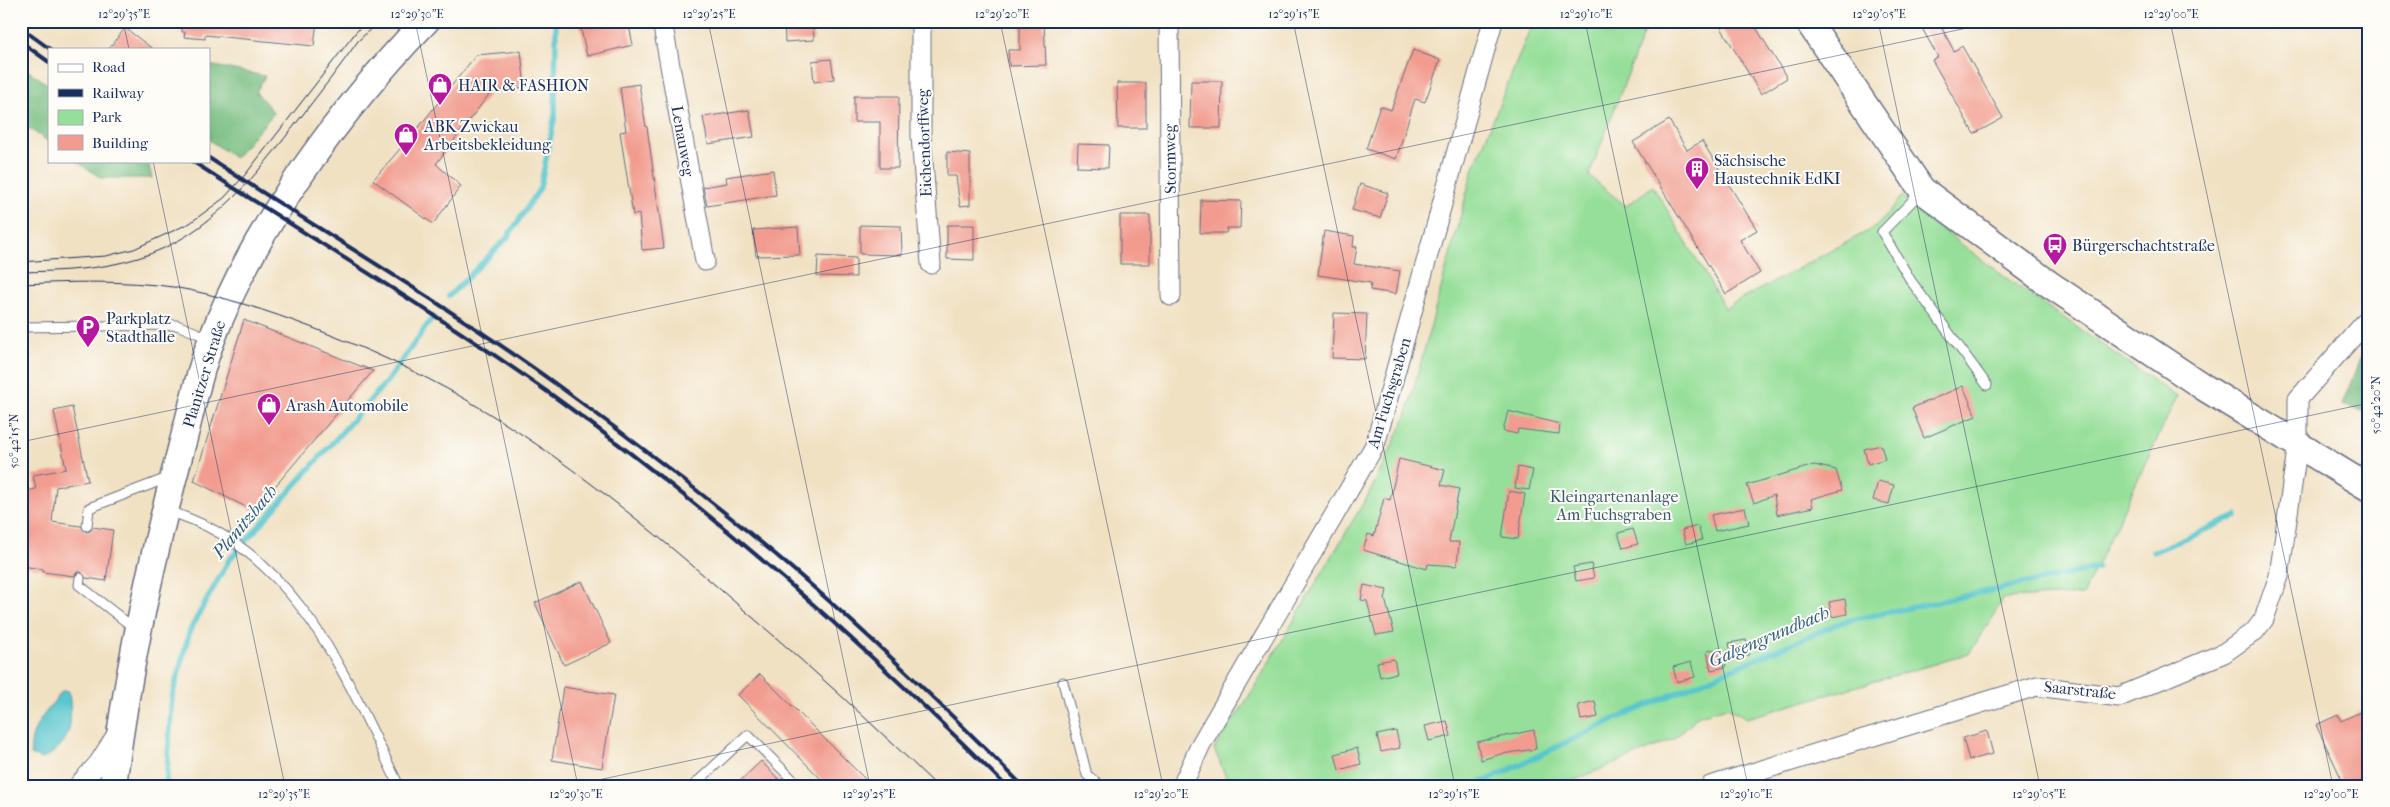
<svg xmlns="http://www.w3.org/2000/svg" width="2390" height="807" font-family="'IM FELL French Canon',serif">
<rect width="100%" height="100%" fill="#fdfcf7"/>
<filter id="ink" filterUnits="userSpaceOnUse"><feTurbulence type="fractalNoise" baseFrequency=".02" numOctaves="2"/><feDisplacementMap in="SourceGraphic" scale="10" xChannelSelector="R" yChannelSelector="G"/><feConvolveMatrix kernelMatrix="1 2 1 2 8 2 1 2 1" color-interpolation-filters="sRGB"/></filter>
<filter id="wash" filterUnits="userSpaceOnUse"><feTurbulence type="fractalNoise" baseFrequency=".0096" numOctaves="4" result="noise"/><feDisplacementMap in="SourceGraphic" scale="20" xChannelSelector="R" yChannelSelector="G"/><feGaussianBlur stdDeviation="1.12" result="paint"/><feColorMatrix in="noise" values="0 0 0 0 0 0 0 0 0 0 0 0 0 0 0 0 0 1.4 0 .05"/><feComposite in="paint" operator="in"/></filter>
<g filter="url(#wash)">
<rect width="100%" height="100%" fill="#f1e1c3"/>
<path fill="#96df99" stroke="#58877c" d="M1533,21H1648L1589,176L1626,206L1653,186L1725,308L1877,226L1902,196L1919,212L2002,275L2177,397L2083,595L2004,598L1969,654L1747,718L1727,707L1699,715L1674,739L1560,786H1230L1214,749L1248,698L1371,490L1406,417L1473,170Z"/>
<path fill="#78be81" stroke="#4a7670" d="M209,65L265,76L256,92L274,113L235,158L209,140Z
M21,66L49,85V142L21,123Z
M76,161H148L152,178H101Z
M2369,340V409L2367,412L2342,405L2366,343Z"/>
<path fill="#59c6cd" stroke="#3a7a96" d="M62,691H69C72,722 74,743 42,759L31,755C28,728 47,712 62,691Z"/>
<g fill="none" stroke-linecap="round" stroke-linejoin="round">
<path stroke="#59c6cd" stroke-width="5.5" d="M449,296L507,238L540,188L555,115L556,21
M2153,552L2237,516
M166,786L172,697L190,630L229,560L387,381L433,317
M1469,786L1490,779L1613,720L1842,622L2098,568"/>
</g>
<g id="blocks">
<path fill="#f29c8f" d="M182,21H317L314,46L205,35V39L184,37L185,32H182Z
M579,21H628L633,45L587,56Z
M784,21H813L814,40L785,42Z
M1020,21H1044L1046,65L1009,66L1008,50H1020Z
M1717,21H1752L1787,78L1761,94Z
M1918,21H1938L1954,51L1962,46L2003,118L1974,134L1932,60L1938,57Z
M125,28L153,49H109Z
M1413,50L1440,60L1425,102L1415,99L1396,159L1366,149L1380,106L1391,110Z
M521,51L525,87L490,93L436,164L461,186L433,224L373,180L414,133L476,55Z
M831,59L834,79L814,82L812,61Z
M1191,81H1222L1221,128H1190Z
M1117,83H1146V128H1118Z
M639,84L646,127H647L664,248L642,250L639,214L633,215L620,132L626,131L620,87Z
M854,96H899L898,168H880V122H854Z
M749,110L754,137L708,144L703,117Z
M1669,120L1687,150L1702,141L1757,230L1740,240L1760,273L1726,294L1633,142Z
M1078,144L1109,145L1108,168L1077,167Z
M947,152L970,154V205L960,206L956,176H947Z
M773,170L776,195L707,206L703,187L727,183L726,177Z
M1360,184L1388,193L1380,218L1352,210Z
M1201,200L1241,201L1240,228H1227L1226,233H1200Z
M1120,215H1150V264H1120Z
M860,225L901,226L902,255L860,254Z
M947,225H974V260L947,259Z
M798,227L800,255L756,256L753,230Z
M1324,231L1354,236L1353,247H1357L1354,264L1400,271L1396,294L1370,290L1371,283L1318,275Z
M818,256L856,258V277L817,276Z
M1334,313L1367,314L1365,359L1332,358Z
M244,320L373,371L254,511L194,481Z
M1963,386L1976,416L1924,438L1912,408Z
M72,407L88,481L56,487L52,522L81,526L86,532L90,531L93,527L113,530L106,581L86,578L81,572H77L74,576L43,572V569L21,566V517L24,491L36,489L33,475L66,469L54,411Z
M1508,411L1560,424L1559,434L1518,429L1517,434L1503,431Z
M1881,445L1885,459L1868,464L1864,449Z
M1399,459L1445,470L1441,485L1459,489L1449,542H1459L1457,566L1428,564L1427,569L1363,550L1368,534L1374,536L1384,498L1390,500Z
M1814,465L1836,470L1842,490L1811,499L1813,507L1777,515L1774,495L1754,503L1747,485Z
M1518,467L1533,470L1529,490L1515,488Z
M1878,481L1894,485L1889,504L1873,500Z
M1509,491L1525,494L1518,539L1502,537Z
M1745,508L1749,524L1715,531L1711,515Z
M1698,526L1702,540L1686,544L1682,530Z
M1633,529L1638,544L1623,548L1618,533Z
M1591,564L1594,578L1576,581L1573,567Z
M582,581L611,643L564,665L535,603Z
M1364,585L1387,590L1385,599L1394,632L1376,635L1367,601L1361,600Z
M1845,599L1847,614L1832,617L1829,602Z
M1746,640L1749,655L1732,658L1729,643Z
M1722,648L1726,667L1711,670L1707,651Z
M1394,659L1397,673L1380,677L1377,662Z
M1691,662L1695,677L1677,682L1673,667Z
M760,674L872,786H828L738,695Z
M563,687L614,695L602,768L552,760Z
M1595,701L1598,717L1581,720L1578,705Z
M2369,708V786H2345L2316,725L2338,715L2341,721Z
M1447,721L1451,736L1429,741L1425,726Z
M1534,730L1536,749L1501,754L1481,760L1477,742Z
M1396,731L1400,748L1381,752L1377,735Z
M1987,731L1993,754L1969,760L1963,738Z
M1357,748L1361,764L1339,770L1335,754Z
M761,761L785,786H735Z"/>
</g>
</g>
<g filter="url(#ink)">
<use href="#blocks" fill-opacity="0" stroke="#666d81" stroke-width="1"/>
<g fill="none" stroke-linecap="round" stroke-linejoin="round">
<defs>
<path id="service" d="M1921,192L1882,232L1911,281L1987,385
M21,327L177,325L209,338
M167,511C295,547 346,677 399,786
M87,526L89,508L170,477
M80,578L79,585L134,628
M1063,682L1087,775L1101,786
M699,786L696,783L748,735L799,786"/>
<path id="minor" d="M662,21L705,261
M921,21V136L931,264
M1169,21L1171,296
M78,786L98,764L117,734
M1182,786L1201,744L1375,445L1493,21
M1710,786L2037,686L2119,697L2224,653L2255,631L2264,619L2279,576L2298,443V399L2369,318"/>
<path id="secondary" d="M1808,21L1922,190L2049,284L2205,388L2369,488
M113,786C127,671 152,557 182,445C192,410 198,373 212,339C255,225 341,109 426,21"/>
</defs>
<use href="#service" stroke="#666d81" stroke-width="11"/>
<use href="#minor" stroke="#666d81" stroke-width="21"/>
<use href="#secondary" stroke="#666d81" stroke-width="29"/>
<use href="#service" stroke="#fff" stroke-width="9"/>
<use href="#minor" stroke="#fff" stroke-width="19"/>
<use href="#secondary" stroke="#fff" stroke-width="26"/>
<path stroke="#1b2f5e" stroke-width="1" d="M21,262L106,256L134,249L190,223L224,198L245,175L356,32L367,21
M21,272C60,271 100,270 138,258C211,236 256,175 301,117C320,92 340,67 358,41L379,21
M21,284C71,282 123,280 173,287C220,295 268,311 313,328C365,348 417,371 465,399C563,456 651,529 737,604C805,662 872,723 937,786"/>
<path stroke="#1b2f5e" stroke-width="4" d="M21,28L50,49
M21,42L49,62
M209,158C326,234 447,305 560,387C652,454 743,524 828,600C895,659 959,722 1023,786
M192,161C312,239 435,312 552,395C715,512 864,644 1006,786"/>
</g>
</g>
<path fill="none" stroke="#1b2f5e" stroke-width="1" stroke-opacity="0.45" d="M123,21L129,49M415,21L578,786M708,21L870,786M1000,21L1163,786M1293,21L1455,786M1585,21L1748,786M1878,21L2040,786M2170,21L2333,786M153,161L285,786M21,442L2000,21M570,786L2369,403"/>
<defs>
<symbol id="shop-pin" viewBox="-11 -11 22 30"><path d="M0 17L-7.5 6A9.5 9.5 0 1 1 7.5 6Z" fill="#b5179e" stroke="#fdfcf7"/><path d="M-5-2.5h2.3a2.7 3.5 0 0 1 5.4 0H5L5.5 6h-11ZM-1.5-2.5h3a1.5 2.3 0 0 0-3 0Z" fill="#fff"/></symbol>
<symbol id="building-pin" viewBox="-11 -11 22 30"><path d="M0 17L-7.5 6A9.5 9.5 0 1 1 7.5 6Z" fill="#b5179e" stroke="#fdfcf7"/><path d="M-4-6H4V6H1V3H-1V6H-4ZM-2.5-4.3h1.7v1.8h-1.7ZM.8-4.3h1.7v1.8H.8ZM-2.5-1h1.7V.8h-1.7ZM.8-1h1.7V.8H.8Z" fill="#fff"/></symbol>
<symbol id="bus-pin" viewBox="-11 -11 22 30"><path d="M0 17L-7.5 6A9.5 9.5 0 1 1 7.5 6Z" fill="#b5179e" stroke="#fdfcf7"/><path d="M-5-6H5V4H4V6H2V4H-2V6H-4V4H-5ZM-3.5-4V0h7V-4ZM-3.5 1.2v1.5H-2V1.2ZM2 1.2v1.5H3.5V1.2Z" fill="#fff"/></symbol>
<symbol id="parking-pin" viewBox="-11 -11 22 30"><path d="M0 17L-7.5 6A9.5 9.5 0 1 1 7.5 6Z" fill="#b5179e" stroke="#fdfcf7"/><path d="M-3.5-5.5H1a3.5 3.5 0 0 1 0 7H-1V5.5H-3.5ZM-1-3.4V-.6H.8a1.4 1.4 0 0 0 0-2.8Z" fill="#fff"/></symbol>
</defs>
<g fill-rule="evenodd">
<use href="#shop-pin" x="426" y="71" width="28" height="38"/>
<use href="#shop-pin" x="392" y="121" width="28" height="38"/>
<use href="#building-pin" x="1683" y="155" width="28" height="38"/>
<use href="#bus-pin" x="2041" y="231" width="28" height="38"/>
<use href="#parking-pin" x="74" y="313" width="28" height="38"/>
<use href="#shop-pin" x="255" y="391" width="28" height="38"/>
</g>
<g text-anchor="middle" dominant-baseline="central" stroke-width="4" stroke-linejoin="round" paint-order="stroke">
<g font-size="16" fill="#1b2f5e" stroke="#fdfcf7" text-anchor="start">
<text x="458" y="85">HAIR &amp; FASHION</text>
<text x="424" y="126">ABK Zwickau<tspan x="424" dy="18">Arbeitsbekleidung</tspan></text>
<text x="1714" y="160">Sächsische<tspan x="1714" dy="18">Haustechnik EdKI</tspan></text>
<text x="2072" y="245">Bürgerschachtstraße</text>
<text x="106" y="318">Parkplatz<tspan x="106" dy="18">Stadthalle</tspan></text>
<text x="286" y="405">Arash Automobile</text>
</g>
<g font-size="16" fill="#1b2f5e" stroke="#fdfcf7">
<text transform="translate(683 141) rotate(80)">Lenauweg</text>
<text transform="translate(924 143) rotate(-92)">Eichendorffweg</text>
<text transform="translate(1170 159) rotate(-91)">Stormweg</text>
<text transform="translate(204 374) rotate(-73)">Planitzer Straße</text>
<text transform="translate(1389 393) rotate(-73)">Am Fuchsgraben</text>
<text transform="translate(2080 690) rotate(6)">Saarstraße</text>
</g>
<g font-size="16" fill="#3a5b6d" stroke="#fdfcf7">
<text x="1614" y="496">Kleingartenanlage<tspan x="1614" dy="18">Am Fuchsgraben</tspan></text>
</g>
<g font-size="18" font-style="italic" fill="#2e5c7f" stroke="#fdfcf7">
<text transform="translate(245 522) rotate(-50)">Planitzbach</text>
<text transform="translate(1769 637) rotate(-23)">Galgengrundbach</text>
</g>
</g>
<rect width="2390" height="807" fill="none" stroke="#fdfcf7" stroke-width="55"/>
<rect x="48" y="48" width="162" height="115" fill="#fdfcf7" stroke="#a3aaba"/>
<rect x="58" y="64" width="25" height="8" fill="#ffffff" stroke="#a3aaba"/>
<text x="92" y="72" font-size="15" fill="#1b2f5e">Road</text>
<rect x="58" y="89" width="25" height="8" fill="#1b2f5e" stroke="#a3aaba"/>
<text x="92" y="98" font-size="15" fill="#1b2f5e">Railway</text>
<rect x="58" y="110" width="25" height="15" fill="#96df99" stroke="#a3aaba"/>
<text x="92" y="122" font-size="15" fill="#1b2f5e">Park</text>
<rect x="58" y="135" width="25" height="15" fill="#f29c8f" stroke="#a3aaba"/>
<text x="92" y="148" font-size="15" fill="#1b2f5e">Building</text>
<rect x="28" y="28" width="2334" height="752" fill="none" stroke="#1b2f5e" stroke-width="2"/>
<g font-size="12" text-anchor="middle" fill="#1b2f5e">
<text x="124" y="18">12°29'35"E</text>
<text x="417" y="18">12°29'30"E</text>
<text x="709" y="18">12°29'25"E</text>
<text x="1002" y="18">12°29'20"E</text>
<text x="1294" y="18">12°29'15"E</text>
<text x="1586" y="18">12°29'10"E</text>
<text x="1879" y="18">12°29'05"E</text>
<text x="2171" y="18">12°29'00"E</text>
<text transform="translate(2376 405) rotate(-90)" y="4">50°42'20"N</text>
<text transform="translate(14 441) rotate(-90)" y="4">50°42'15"N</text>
<text x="284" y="798">12°29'35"E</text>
<text x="576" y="798">12°29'30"E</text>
<text x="869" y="798">12°29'25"E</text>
<text x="1161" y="798">12°29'20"E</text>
<text x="1454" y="798">12°29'15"E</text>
<text x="1746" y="798">12°29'10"E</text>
<text x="2039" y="798">12°29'05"E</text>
<text x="2331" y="798">12°29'00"E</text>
</g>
</svg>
